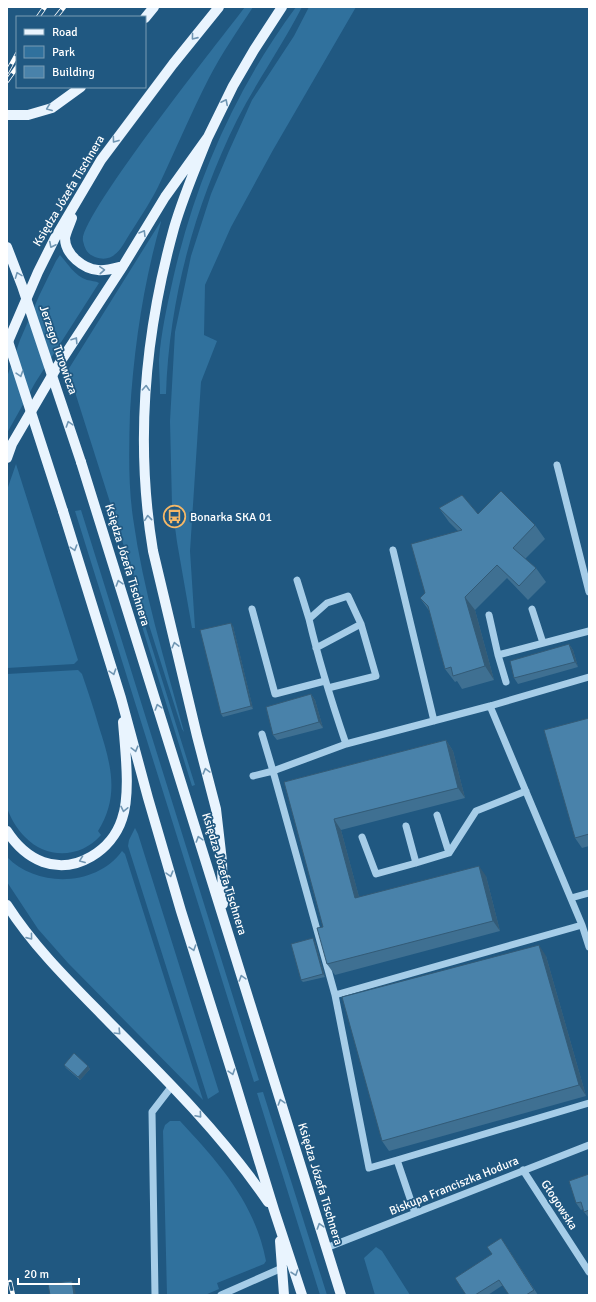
<svg xmlns="http://www.w3.org/2000/svg" width="596" height="1302" font-family="Signika,sans-serif">
<rect width="100%" height="100%" fill="#205881"/>
<path fill="#30719d" d="M245,7H253C238,30 222,53 209,78C191,113 175,151 158,187C149,205 137,222 126,240C119,252 111,263 95,257C87,254 85,249 83,241C77,219 223,36 245,7Z
M296,7H302C282,46 257,81 237,120C195,205 169,299 166,394H160C160,383 159,371 159,360C161,333 167,306 173,279C195,181 236,88 296,7Z
M309,7H356L273,150L231,227L205,285L204,335L217,341L201,382L190,551L195,628H192L177,542L172,505L170,421L175,332L191,256L211,194L229,151L252,100L294,36Z
M161,221V222C143,285 134,348 130,412C129,447 128,483 133,518C143,590 165,661 184,732L182,729L68,370Z
M60,255C69,265 74,275 87,280C91,281 96,281 99,283L35,383L7,433V377L20,340L39,296L56,261Z
M16,464L78,660L74,664L7,668V490Z
M81,510L259,1080L254,1082L75,511Z
M138,603L195,785L192,786L135,604Z
M78,670L82,674C88,692 94,709 99,727C111,764 120,796 98,831L101,835C81,858 47,860 25,837C17,829 11,819 7,808V674Z
M135,828L138,834L219,1092L208,1099L128,846L129,840Z
M122,851L125,854L203,1100L68,963L38,929L7,882V857C37,888 96,887 122,851Z
M263,1092L327,1295H320L257,1093Z
M170,1121H180C219,1163 255,1203 266,1261L264,1264L217,1283L219,1289L205,1295H167L163,1131L165,1125Z
M376,1247L382,1251L410,1295H375L364,1258Z"/>
<g fill="none" stroke-linecap="round" stroke-linejoin="round">
<path stroke="#a6cde8" stroke-width="7" d="M557,465L589,592
M393,550L434,721
M297,580L309,619
M252,609L275,694L325,681
M532,609L543,643
M489,615L498,655L589,631
M316,648L361,624
M498,655L506,682
M328,688L376,676L361,624L348,596L327,603L309,619C319,662 332,703 346,744L490,706L589,677
M490,706L582,925L589,947
M346,744L273,771L335,995L582,925
M253,776L273,771L262,734
M437,815L449,853L476,811L526,791
M406,826L416,863L449,853
M362,837L376,874L416,863
M571,898L589,893
M335,995L369,1168L397,1160L415,1213
M397,1160L589,1103
M523,1170L589,1272
M326,1248L589,1145
M155,1295L152,1112L172,1086
M221,1295L282,1268"/>
<path stroke="#e9f4fe" stroke-width="10" d="M145,18L154,7
M7,115H28L52,108L81,87
M208,137C196,167 183,197 174,228C145,333 135,443 153,551L197,736L216,809L222,861L223,904
M72,218C70,224 66,232 65,238C65,255 84,269 98,270C106,271 115,268 123,266
M7,344L38,272L55,238L101,160L173,64L219,7
M7,458L12,444L57,367L123,266L165,197L208,137L233,86L254,50L282,7
M81,462L341,1295
M63,511L121,698L148,798L181,911L234,1079L274,1210L302,1295
M7,831C16,845 27,856 43,862C76,874 112,850 122,819C131,794 125,749 123,722
M7,905C36,950 74,986 111,1024C167,1080 223,1136 268,1202
M280,1241L284,1295"/>
<defs>
<path id="rail" d="M38,17L45,7
M56,17L64,7
M7,72L17,54
M7,81L17,67
M10,1282L13,1295"/>
</defs>
<use href="#rail" stroke="#fff" stroke-width="4.5"/>
<use href="#rail" stroke="#205881" stroke-width="3" stroke-dasharray="9" stroke-linecap="butt"/>
<path stroke="#e9f4fe" stroke-width="10" d="M7,247L22,286L81,462
M7,338L63,511"/>
</g>
<path fill="#3f7092" d="M439,508L478,514L535,525L545,539L525,559L536,568L546,582L528,600L507,578L475,610L494,680L462,689L457,681L455,682L445,669L430,612L420,598L425,593L458,531L449,522Z
M233,626L253,709L223,717L221,714Z
M569,644L573,650L578,667L518,684L514,678Z
M311,694L315,700L323,728L277,740L273,735Z
M589,718V846L582,848L575,838Z
M446,740L453,751L465,798L341,830L359,897L486,876L500,931L335,975L327,964L323,927L284,782Z
M315,941L325,977L303,982L301,980Z
M546,956L586,1096L389,1151L382,1141Z
M64,1065L88,1066L90,1069L80,1080L66,1068Z
M589,1174V1218L584,1212L583,1209L581,1210L576,1203Z
M501,1238L538,1295H509L503,1285L488,1295H466L492,1254Z"/>
<path fill="#335b77" d="M465,597L475,610L494,680L485,666Z
M231,623L233,626L253,709L251,706Z
M569,644L573,650L578,667L575,662Z
M311,694L315,700L323,728L319,722Z
M446,740L453,751L465,798L458,788Z
M334,819L341,830L362,908L355,898Z
M479,866L486,876L500,931L493,921Z
M313,938L315,941L325,977L323,974Z
M539,945L546,956L586,1096L579,1085Z
M88,1066L90,1069L80,1080L78,1077Z
M72,1281L74,1284L76,1295H74Z"/>
<path fill="#4982aa" stroke="#335b77" d="M501,491L535,525L513,548L536,568L519,586L497,565L465,597L485,666L453,676L451,667L445,669L428,606L420,598L425,593L411,544L462,530L439,508L462,495L478,514Z
M231,623L251,706L221,714L200,630Z
M569,644L575,662L514,678L510,661Z
M311,694L319,722L273,735L266,707Z
M589,718V834L575,838L544,730Z
M446,740L458,788L334,819L355,898L479,866L493,921L327,964L317,928L323,927L284,782Z
M313,938L323,974L301,980L291,944Z
M539,945L579,1085L382,1141L342,997Z
M74,1053L88,1066L78,1077L64,1065Z
M589,1174V1210L584,1212L581,1202L576,1203L569,1181Z
M501,1238L534,1290L526,1295H509L499,1280L475,1295H466L455,1278L492,1254L487,1247Z
M72,1281L74,1295H50L48,1284Z"/>
<defs><path id="oneway-chevron" d="M-2-3.5L2.5 0L-2 3.5" fill="none" stroke-width="1.6" stroke-linecap="round" stroke-linejoin="round"/></defs>
<g stroke="#7096b3">
<use href="#oneway-chevron" transform="translate(194 37) rotate(129)"/>
<use href="#oneway-chevron" transform="translate(225 102) rotate(-63)"/>
<use href="#oneway-chevron" transform="translate(49 108) rotate(159)"/>
<use href="#oneway-chevron" transform="translate(115 140) rotate(126)"/>
<use href="#oneway-chevron" transform="translate(143 233) rotate(-59)"/>
<use href="#oneway-chevron" transform="translate(52 245) rotate(117)"/>
<use href="#oneway-chevron" transform="translate(102 270) rotate(-4)"/>
<use href="#oneway-chevron" transform="translate(18 275) rotate(-111)"/>
<use href="#oneway-chevron" transform="translate(75 340) rotate(-57)"/>
<use href="#oneway-chevron" transform="translate(20 374) rotate(72)"/>
<use href="#oneway-chevron" transform="translate(146 388) rotate(-87)"/>
<use href="#oneway-chevron" transform="translate(69 424) rotate(-108)"/>
<use href="#oneway-chevron" transform="translate(148 518) rotate(-96)"/>
<use href="#oneway-chevron" transform="translate(74 548) rotate(73)"/>
<use href="#oneway-chevron" transform="translate(119 583) rotate(-107)"/>
<use href="#oneway-chevron" transform="translate(175 645) rotate(-104)"/>
<use href="#oneway-chevron" transform="translate(113 672) rotate(72)"/>
<use href="#oneway-chevron" transform="translate(158 707) rotate(-107)"/>
<use href="#oneway-chevron" transform="translate(135 749) rotate(75)"/>
<use href="#oneway-chevron" transform="translate(206 771) rotate(-105)"/>
<use href="#oneway-chevron" transform="translate(124 809) rotate(102)"/>
<use href="#oneway-chevron" transform="translate(199 839) rotate(-107)"/>
<use href="#oneway-chevron" transform="translate(82 860) rotate(159)"/>
<use href="#oneway-chevron" transform="translate(170 874) rotate(74)"/>
<use href="#oneway-chevron" transform="translate(30 937) rotate(51)"/>
<use href="#oneway-chevron" transform="translate(193 948) rotate(72)"/>
<use href="#oneway-chevron" transform="translate(242 978) rotate(-107)"/>
<use href="#oneway-chevron" transform="translate(118 1032) rotate(46)"/>
<use href="#oneway-chevron" transform="translate(232 1072) rotate(72)"/>
<use href="#oneway-chevron" transform="translate(281 1102) rotate(-107)"/>
<use href="#oneway-chevron" transform="translate(199 1115) rotate(49)"/>
<use href="#oneway-chevron" transform="translate(320 1226) rotate(-107)"/>
<use href="#oneway-chevron" transform="translate(295 1273) rotate(71)"/>
</g>
<defs>
<symbol id="bus-ring" viewBox="-11 -11 22 22"><circle r="9.5" fill="#205881" stroke="#f5b867" stroke-width="1.5"/><path d="M-5-6H5V4H4V6H2V4H-2V6H-4V4H-5ZM-3.5-4V0h7V-4ZM-3.5 1.2v1.5H-2V1.2ZM2 1.2v1.5H3.5V1.2Z" fill="#f5b867"/></symbol>
</defs>
<g fill-rule="evenodd">
<use href="#bus-ring" x="162" y="504" width="25" height="25"/>
</g>
<g text-anchor="middle" dominant-baseline="central" stroke-width="3.5" stroke-linejoin="round" paint-order="stroke">
<g font-size="12" fill="#fff" stroke="#205881">
<text transform="translate(69 191) rotate(-59)">Księdza Józefa Tischnera</text>
<text transform="translate(58 350) rotate(71)">Jerzego Turowicza</text>
<text transform="translate(127 565) rotate(73)">Księdza Józefa Tischnera</text>
<text transform="translate(224 874) rotate(73)">Księdza Józefa Tischnera</text>
<text transform="translate(320 1184) rotate(73)">Księdza Józefa Tischnera</text>
<text transform="translate(454 1186) rotate(-22)">Biskupa Franciszka Hodura</text>
<text transform="translate(559 1205) rotate(57)">Głogowska</text>
</g>
<g font-size="12" fill="#fff" stroke="#205881" text-anchor="start">
<text x="190" y="517">Bonarka SKA 01</text>
</g>
</g>
<rect width="596" height="1302" fill="none" stroke="#ffffff" stroke-width="16"/>
<rect x="16" y="16" width="130" height="72" fill="#205881" stroke="#799bb3"/>
<rect x="24" y="29" width="20" height="6" fill="#e9f4fe" stroke="#799bb3"/>
<text x="52" y="36" font-size="12" fill="#ffffff">Road</text>
<rect x="24" y="46" width="20" height="12" fill="#30719d" stroke="#799bb3"/>
<text x="52" y="56" font-size="12" fill="#ffffff">Park</text>
<rect x="24" y="66" width="20" height="12" fill="#4982aa" stroke="#799bb3"/>
<text x="52" y="76" font-size="12" fill="#ffffff">Building</text>
<path d="M18 1278v6h61v-6" fill="none" stroke="#ffffff" stroke-width="2"/>
<text x="24" y="1278" font-size="12" fill="#ffffff" stroke="#205881" stroke-width="3" paint-order="stroke">20 m</text>
</svg>
